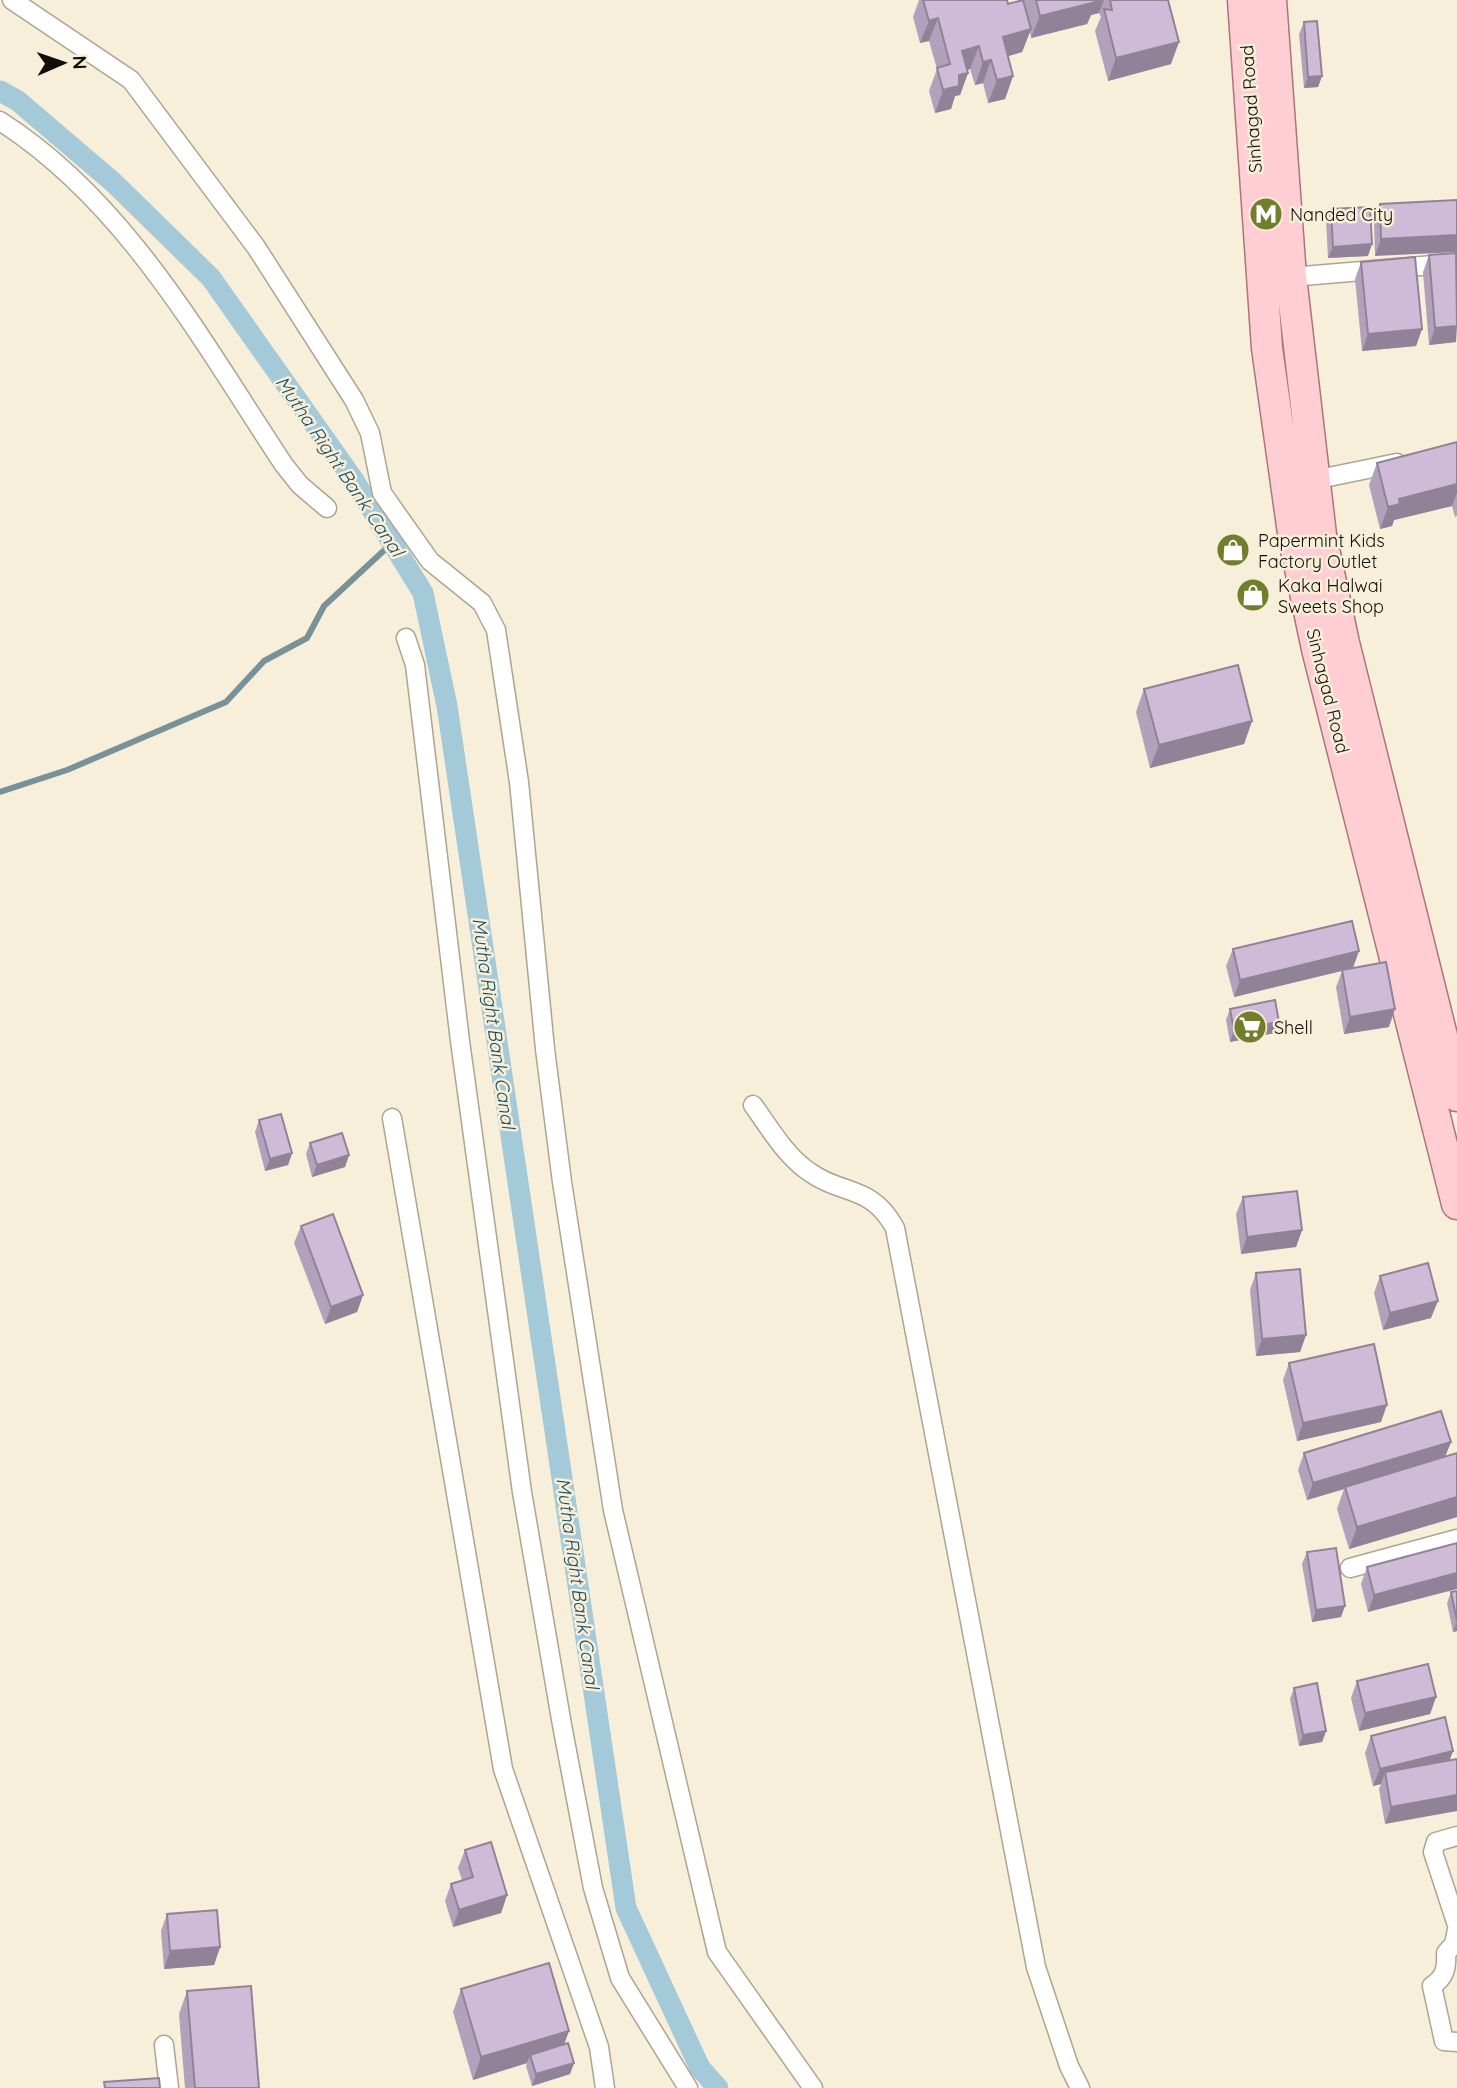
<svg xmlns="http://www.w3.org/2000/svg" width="1457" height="2088" font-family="Quicksand,sans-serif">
<rect width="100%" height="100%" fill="#f8efda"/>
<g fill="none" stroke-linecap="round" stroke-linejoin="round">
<path stroke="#78929a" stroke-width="6" d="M0,792L67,770L226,702L264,661L307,638L324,606L392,543"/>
<path stroke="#a4cad9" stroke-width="21" d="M0,91L18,101L114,183L211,278L353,479L423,593L447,706L626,1908L700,2068L718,2088"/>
<defs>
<path id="street" d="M12,0L131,80L256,247L354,400L370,433L382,493L430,561L482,603L496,630L519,782L545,1049L562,1182L613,1510L717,1952L813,2088
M0,121C127,202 203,343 284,465L300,485L327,508
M1291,277L1457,263
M1314,480L1397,463
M406,638L415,665L460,1041L522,1492L562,1725L593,1888L620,1978L688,2088
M753,1105C769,1127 785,1155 808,1171C842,1196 871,1184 895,1228L1036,1967L1069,2066L1080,2088
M392,1118L503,1769L599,2047L605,2088
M1350,1568L1457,1539
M1457,1836L1436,1842L1433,1852L1457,1925
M1457,1930L1454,1944L1446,1953C1447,1968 1445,1977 1432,1986L1444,2041L1457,2042
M164,2045L169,2088"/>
<path id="primary" d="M1243,0L1267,348L1294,540L1317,649L1457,1204
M1271,0L1291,277L1321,535L1344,643L1457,1096"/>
</defs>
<use href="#street" stroke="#ada591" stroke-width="21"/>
<use href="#primary" stroke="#ac7579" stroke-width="33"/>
<use href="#street" stroke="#fff" stroke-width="18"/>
<use href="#primary" stroke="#ffcdd4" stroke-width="30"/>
</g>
<path fill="#b2a1ba" d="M919,0H1007L1008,4L1022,0H1168L1171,64L1108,81L1095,31L1101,17L1099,13L1091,15L1087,24L1031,38L1030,32L1022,52L1008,56L1013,76L1005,99L988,103L983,83L975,85L970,69L967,70L968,73L960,95L955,96L951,109L935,113L929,91L937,69L929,41L920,43L913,17Z
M1304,22L1322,76L1318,87L1304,88L1299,34Z
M1457,200L1375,256L1374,221L1380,204Z
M1331,209L1368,256L1328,258L1326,221Z
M1429,255L1456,342L1429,345L1423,272Z
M1361,262L1422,329L1416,346L1362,351L1355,279Z
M1457,442V516L1455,517L1452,506L1394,520L1392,526L1380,529L1369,485L1377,463Z
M1144,689L1252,721L1244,744L1150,768L1136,712Z
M1233,949L1353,968L1389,1027L1344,1034L1336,987L1342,971L1234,997L1226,966Z
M1230,1009L1279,1022L1275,1033L1230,1042L1226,1020Z
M259,1120L292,1153L288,1165L265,1171L255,1132Z
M310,1143L349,1155L345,1167L312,1177L306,1154Z
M1243,1197L1302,1230L1296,1247L1241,1254L1236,1214Z
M301,1226L363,1295L357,1312L325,1324L294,1243Z
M1256,1273L1306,1335L1300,1352L1256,1356L1250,1290Z
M1380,1276L1431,1318L1383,1330L1374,1293Z
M1289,1363L1381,1422L1297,1441L1283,1380Z
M1451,1442L1445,1457L1457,1453V1517L1349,1549L1337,1509L1344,1489L1307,1500L1298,1470L1304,1453Z
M1457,1543L1368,1612L1361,1584L1367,1567Z
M1307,1552L1341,1617L1312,1622L1302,1564Z
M1457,1591V1631L1453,1632L1447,1603L1451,1592Z
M1357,1681L1436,1697L1430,1714L1359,1731L1351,1698Z
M1294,1688L1326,1731L1322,1742L1299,1746L1290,1699Z
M1445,1717L1385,1824L1379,1789L1381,1784L1373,1786L1365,1753L1371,1736Z
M465,1850L507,1895L501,1913L453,1927L445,1901L451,1884L462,1880L458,1868Z
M167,1914L220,1947L214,1965L164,1969L161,1931Z
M461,1989L564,2044L574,2063L570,2074L532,2086L526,2066L527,2063L473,2080L453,2012Z
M187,1991L259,2088H185L179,2014Z"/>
<path fill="#918397" d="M1091,0H1104L1099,13L1091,15L1087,24L1031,38L1040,16Z
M938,18L929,41L920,43L929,21Z
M1031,29L1022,52L995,60L1003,37Z
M1179,42L1171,64L1108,81L1116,58Z
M979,46L970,69L954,73L962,51Z
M991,60L983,83L975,85L983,62Z
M968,73L960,95L955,96L951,109L935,113L943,90L959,75Z
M1013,76L1005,99L988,103L997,80Z
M1322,76L1318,87L1304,88L1308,77Z
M1457,235V252L1375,256L1381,239Z
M1372,244L1368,256L1328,258L1333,247Z
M1457,326L1456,342L1429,345L1435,328Z
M1422,329L1416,346L1362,351L1368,334Z
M1457,484V493L1452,506L1394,520L1392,526L1380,529L1388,507L1399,499Z
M1252,721L1244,744L1150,768L1159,745Z
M1359,951L1353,968L1234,997L1240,980Z
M1395,1009L1389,1027L1344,1034L1350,1017Z
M1279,1022L1275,1033L1230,1042L1234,1030Z
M292,1153L288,1165L265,1171L270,1159Z
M349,1155L345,1167L312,1177L317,1165Z
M1302,1230L1296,1247L1241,1254L1247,1237Z
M363,1295L357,1312L325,1324L331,1307Z
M1438,1301L1431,1318L1383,1330L1390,1313Z
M1306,1335L1300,1352L1256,1356L1262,1339Z
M1387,1405L1381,1422L1297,1441L1303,1423Z
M1451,1442L1444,1459L1345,1487L1344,1489L1307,1500L1313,1483Z
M1457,1497V1517L1349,1549L1357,1527Z
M1457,1573V1589L1368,1612L1374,1595Z
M1345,1606L1341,1617L1312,1622L1316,1610Z
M1457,1621V1631L1453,1632Z
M1436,1697L1430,1714L1359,1731L1365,1713Z
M1326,1731L1322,1742L1299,1746L1303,1735Z
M1453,1751L1447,1768L1385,1772L1381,1784L1373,1786L1380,1769Z
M1457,1795V1811L1385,1824L1391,1807Z
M507,1895L501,1913L453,1927L459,1910Z
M220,1947L214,1965L164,1969L170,1951Z
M569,2031L561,2053L530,2055L527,2063L473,2080L481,2057Z
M574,2063L570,2074L532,2086L536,2074Z"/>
<path fill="#cfbbd8" stroke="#918397" stroke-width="2" d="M923,0H1007L1008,4L1023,0L1031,29L1003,37L1013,76L997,80L991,60L983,62L979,46L962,51L968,73L959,75V86L943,90L937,68L950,64L938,18L929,21Z
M1036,0H1095L1096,2L1040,16Z
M1110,0H1168L1179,42L1116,58L1104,9L1112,10Z
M1317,21L1322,76L1308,77L1304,22Z
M1457,200V235L1381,239L1380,204Z
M1370,207L1372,244L1333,247L1331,209Z
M1456,253L1457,326L1435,328L1429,255Z
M1415,257L1422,329L1368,334L1361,262Z
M1457,442V484L1399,499L1400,504L1388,507L1377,463Z
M1238,665L1252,721L1159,745L1144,689Z
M1352,921L1359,951L1240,980L1233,949Z
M1386,962L1395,1009L1350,1017L1342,970Z
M1275,1000L1279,1022L1234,1030L1230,1009Z
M281,1114L292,1153L270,1159L259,1120Z
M342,1133L349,1155L317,1165L310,1143Z
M1297,1191L1302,1230L1247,1237L1243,1197Z
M333,1214L363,1295L331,1307L301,1226Z
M1428,1263L1438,1301L1390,1313L1380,1276Z
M1300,1269L1306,1335L1262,1339L1256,1273Z
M1374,1344L1387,1405L1303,1423L1289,1363Z
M1441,1411L1451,1442L1313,1483L1304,1453Z
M1457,1453V1497L1357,1527L1345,1487Z
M1457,1543V1573L1374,1595L1367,1567Z
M1336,1548L1345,1606L1316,1610L1307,1552Z
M1457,1591V1621L1451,1592Z
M1428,1664L1436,1697L1365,1713L1357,1681Z
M1317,1683L1326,1731L1303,1735L1294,1688Z
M1445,1717L1453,1751L1380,1769L1371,1736Z
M1457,1759V1795L1391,1807L1385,1772Z
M491,1842L507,1895L459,1910L451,1884L473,1877L465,1850Z
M217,1910L220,1947L170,1951L167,1914Z
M549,1963L569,2031L481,2057L461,1989Z
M251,1986L259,2088H195L187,1991Z
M568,2043L574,2063L536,2074L530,2055Z
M159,2078L160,2088H105L104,2082Z"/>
<defs>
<symbol id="metro-disc" viewBox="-11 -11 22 22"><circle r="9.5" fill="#717f2d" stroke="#f8efda"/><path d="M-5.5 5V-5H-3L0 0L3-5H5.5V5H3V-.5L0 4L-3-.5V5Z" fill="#fff"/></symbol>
<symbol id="shop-disc" viewBox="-11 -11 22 22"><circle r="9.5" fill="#717f2d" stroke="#f8efda"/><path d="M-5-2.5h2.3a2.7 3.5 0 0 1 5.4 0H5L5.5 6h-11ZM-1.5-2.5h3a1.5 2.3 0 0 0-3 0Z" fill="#fff"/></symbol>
<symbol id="supermarket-disc" viewBox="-11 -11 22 22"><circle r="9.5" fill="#717f2d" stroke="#f8efda"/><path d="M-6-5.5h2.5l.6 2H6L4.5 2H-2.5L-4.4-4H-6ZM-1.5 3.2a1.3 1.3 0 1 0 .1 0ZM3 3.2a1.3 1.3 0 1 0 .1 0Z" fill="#fff"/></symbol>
</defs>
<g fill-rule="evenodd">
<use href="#metro-disc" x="1247" y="195" width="38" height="38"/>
<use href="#shop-disc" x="1214" y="531" width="38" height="38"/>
<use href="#shop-disc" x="1234" y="576" width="38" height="38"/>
<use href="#supermarket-disc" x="1231" y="1008" width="38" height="38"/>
</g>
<g text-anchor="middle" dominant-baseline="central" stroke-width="5" stroke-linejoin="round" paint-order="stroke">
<g font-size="18" fill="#110e07" stroke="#f8efda">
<text transform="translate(1251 109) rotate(-94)">Sinhagad Road</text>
<text transform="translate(1328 691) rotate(76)">Sinhagad Road</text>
</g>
<g font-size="18" fill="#110e07" stroke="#f8efda" text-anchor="start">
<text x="1290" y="214">Nanded City</text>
<text x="1258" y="540">Papermint Kids<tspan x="1258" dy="21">Factory Outlet</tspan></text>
<text x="1278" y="585">Kaka Halwai<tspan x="1278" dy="21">Sweets Shop</tspan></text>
<text x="1274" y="1027">Shell</text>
</g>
<g font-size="19" font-style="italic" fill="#1a4d5e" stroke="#f8efda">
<text transform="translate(340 466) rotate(56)">Mutha Right Bank Canal</text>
<text transform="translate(494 1023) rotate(82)">Mutha Right Bank Canal</text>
<text transform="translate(578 1583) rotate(82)">Mutha Right Bank Canal</text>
</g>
</g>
<g transform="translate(63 63) rotate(88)" stroke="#f8efda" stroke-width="5" paint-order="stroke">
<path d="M0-5L12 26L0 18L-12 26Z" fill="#110e07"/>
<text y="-10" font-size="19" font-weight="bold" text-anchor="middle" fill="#110e07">N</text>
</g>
</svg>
